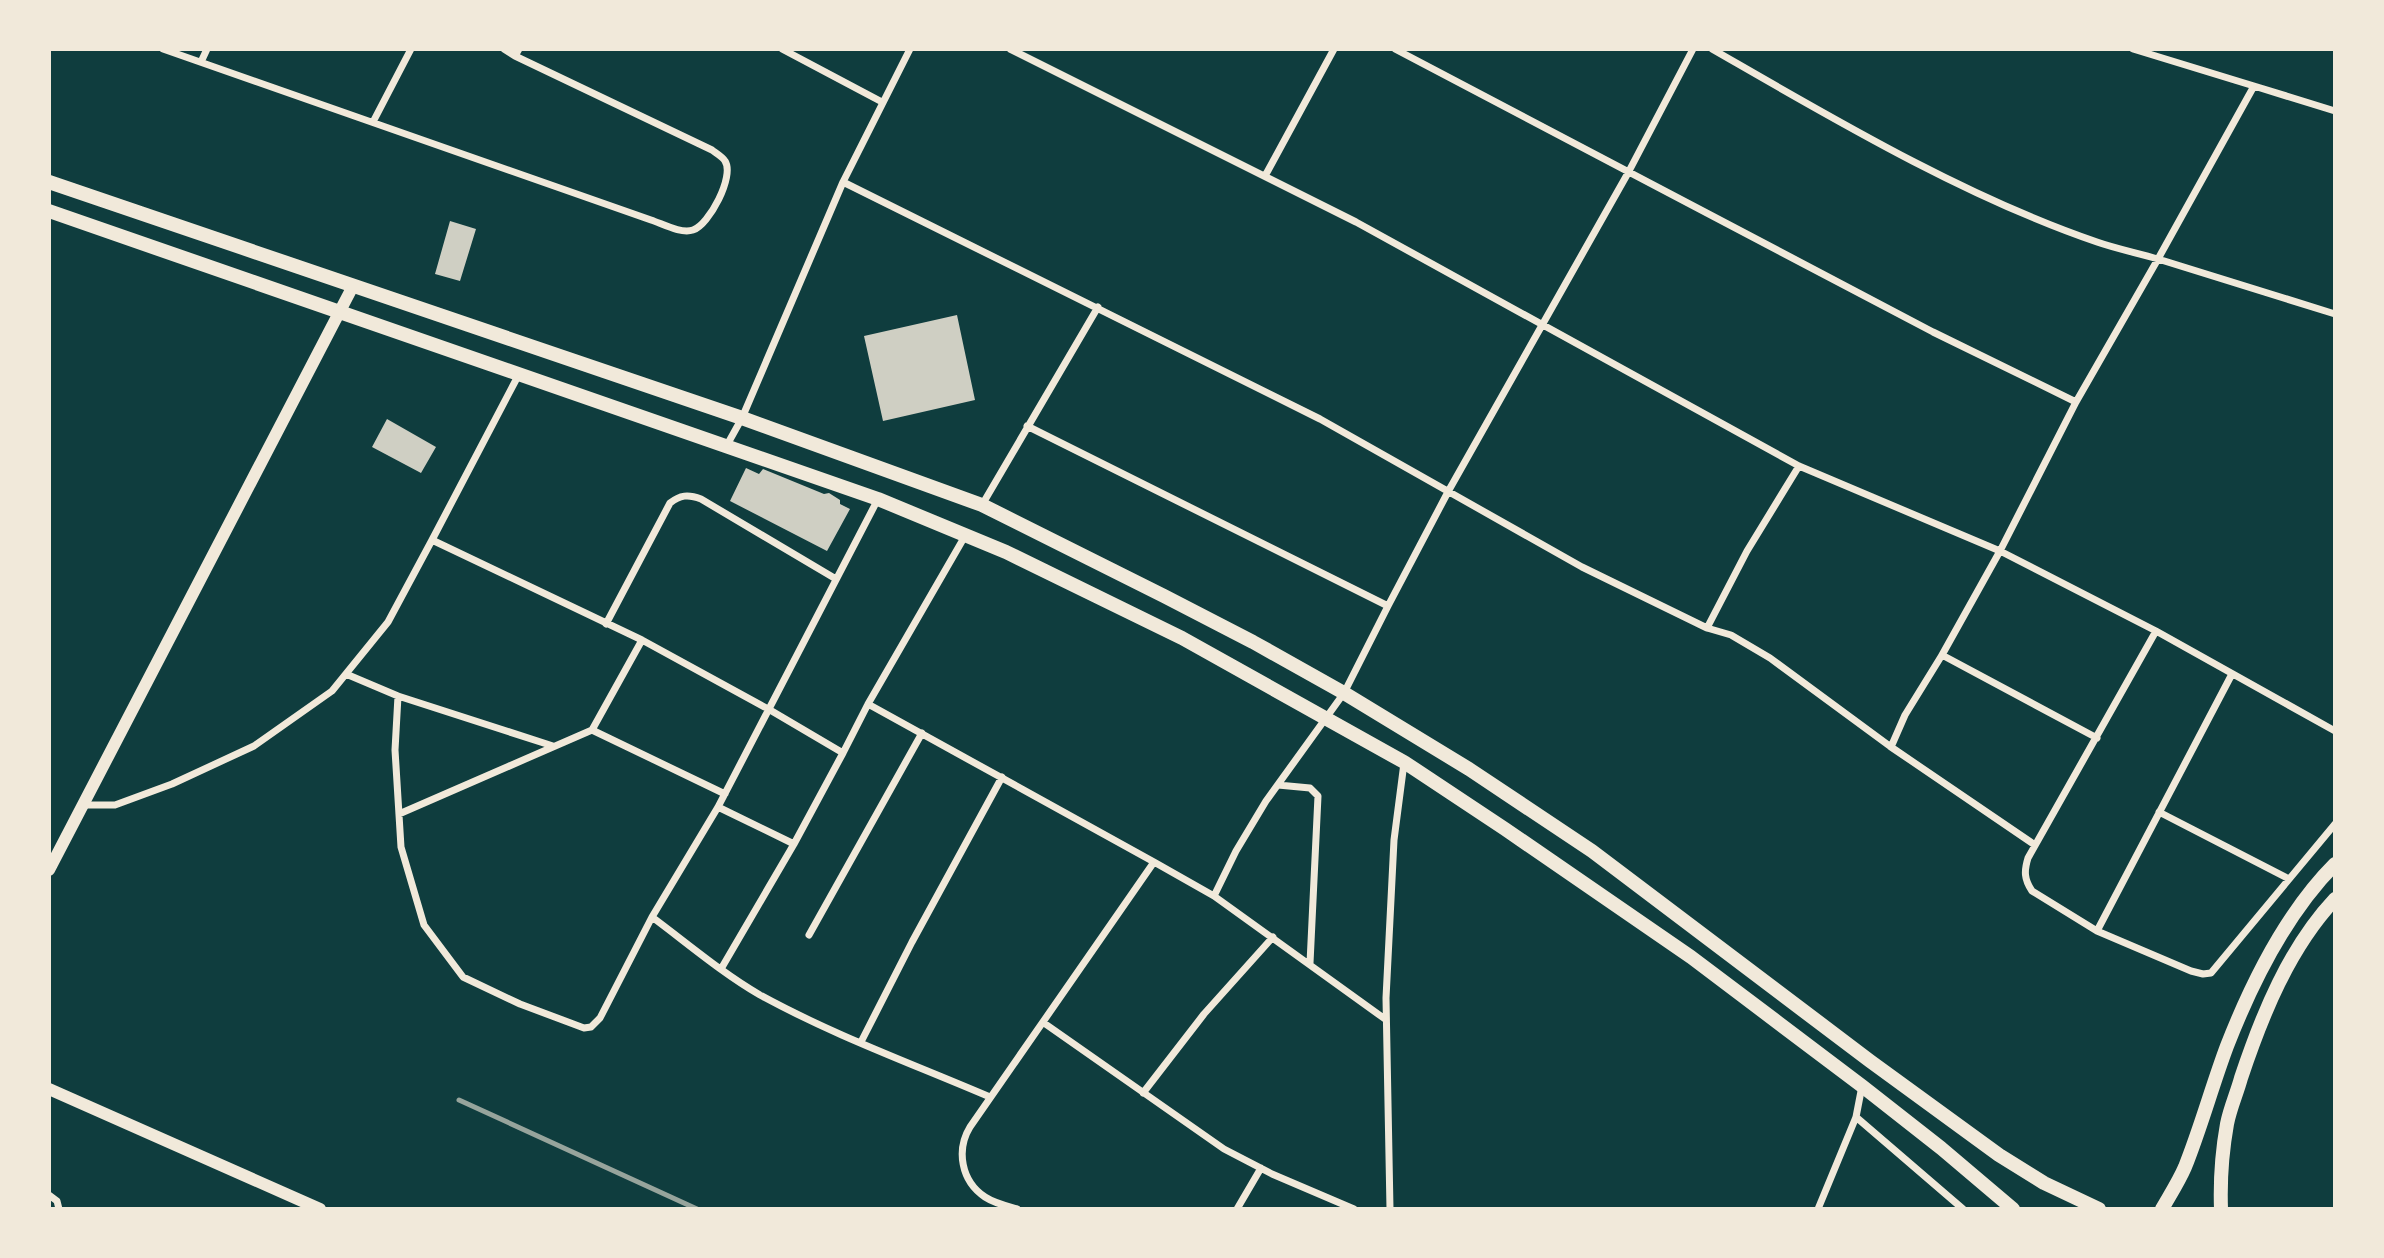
<svg xmlns="http://www.w3.org/2000/svg" width="2384" height="1258" font-family="Mulish,sans-serif">
<rect width="100%" height="100%" fill="#0f3d3e"/>
<path fill="#cfcfc3" d="M450,221L476,229L460,281L435,274Z
M957,315L975,400L883,421L864,336Z
M387,419L436,447L421,473L372,447Z
M746,468L759,474L763,469L824,494L829,493L840,500V504L850,509L827,551L730,501Z"/>
<g fill="none" stroke-linecap="round" stroke-linejoin="round">
<path stroke="#f1e9da" stroke-width="7" d="M163,49L651,220C663,224 681,234 693,230C709,225 735,176 725,161C723,157 716,153 712,150L515,56
M504,49L515,56L519,49
M782,49L882,102
M1010,49L1356,222L1799,466L2000,551L2156,631L2335,731
M1395,49L1933,332L2076,402
M1712,49C1832,118 1965,197 2097,242C2117,249 2138,253 2158,259L2076,402L2000,551L1942,655L1905,715L1891,747
M2133,49L2254,86
M201,62L207,49
M2335,111L2254,86L2158,259L2335,314
M373,122L411,49
M1265,176L1334,49
M843,182L1320,419L1582,567L1707,628L1731,635L1770,658L1891,747L2035,845
M518,376L432,540L642,640L770,710L843,753L868,704
M1027,426L1388,606
M727,445L742,418L843,182L910,49
M878,499L718,807L652,917C687,943 722,973 760,995C833,1035 913,1064 990,1097
M982,505L1098,307
M965,536L868,704L1154,862
M606,624L670,503C680,495 688,494 701,499L836,579
M1707,628L1747,551L1799,466
M2156,631L2028,858C2024,871 2024,879 2032,891L2097,931L2191,971L2203,974L2211,973L2335,824
M642,640L592,730L725,794
M1942,655L2097,738
M346,674L398,696
M553,746L398,696L395,750L401,847L424,925L463,977L520,1004L584,1028L591,1027L600,1018L652,917
M1278,785L1310,788L1318,796L1310,963
M82,805H115L172,784L254,746L332,691L388,622L432,540
M718,807L794,844
M2159,812L2289,879
M399,814L592,730
M2097,931L2232,674
M809,935L922,733
M721,969L794,844L843,753
M1385,1019L1214,896L1236,851L1266,801L1344,693L1388,606L1449,490L1628,173L1693,49
M1044,1023L1224,1149L1272,1174L1354,1209
M861,1042L912,942L1002,777
M1143,1093L1204,1014L1273,937
M1856,1117L1963,1209
M49,1195L57,1201L59,1209
M1017,1209C1006,1206 994,1203 985,1197C961,1181 956,1150 970,1127L1154,862L1214,896
M1237,1209L1261,1168
M1390,1209L1386,998L1394,840L1404,763
M1818,1209L1856,1117L1862,1086"/>
<path stroke="#f1e9da" stroke-width="12" d="M49,870L353,286
M49,1089L320,1209"/>
<path stroke="#f1e9da" stroke-width="14" d="M49,182L742,418L982,505L1164,596L1253,642L1344,693L1469,769L1592,851L1870,1061L1999,1155L2044,1183L2099,1209
M49,211L878,499L1006,552L1182,638L1404,762L1505,829L1691,957L1862,1086L1941,1148L2013,1209
M2162,1209C2170,1195 2179,1181 2185,1167C2201,1127 2212,1086 2227,1046C2252,982 2286,913 2335,864
M2221,1209C2220,1181 2222,1152 2227,1124C2230,1108 2237,1093 2241,1078C2262,1015 2289,948 2335,899"/>
<path stroke="#97a49c" stroke-width="5" d="M459,1100L697,1209"/>
</g>
<rect width="2384" height="1258" fill="none" stroke="#f1e9da" stroke-width="102"/>
</svg>
